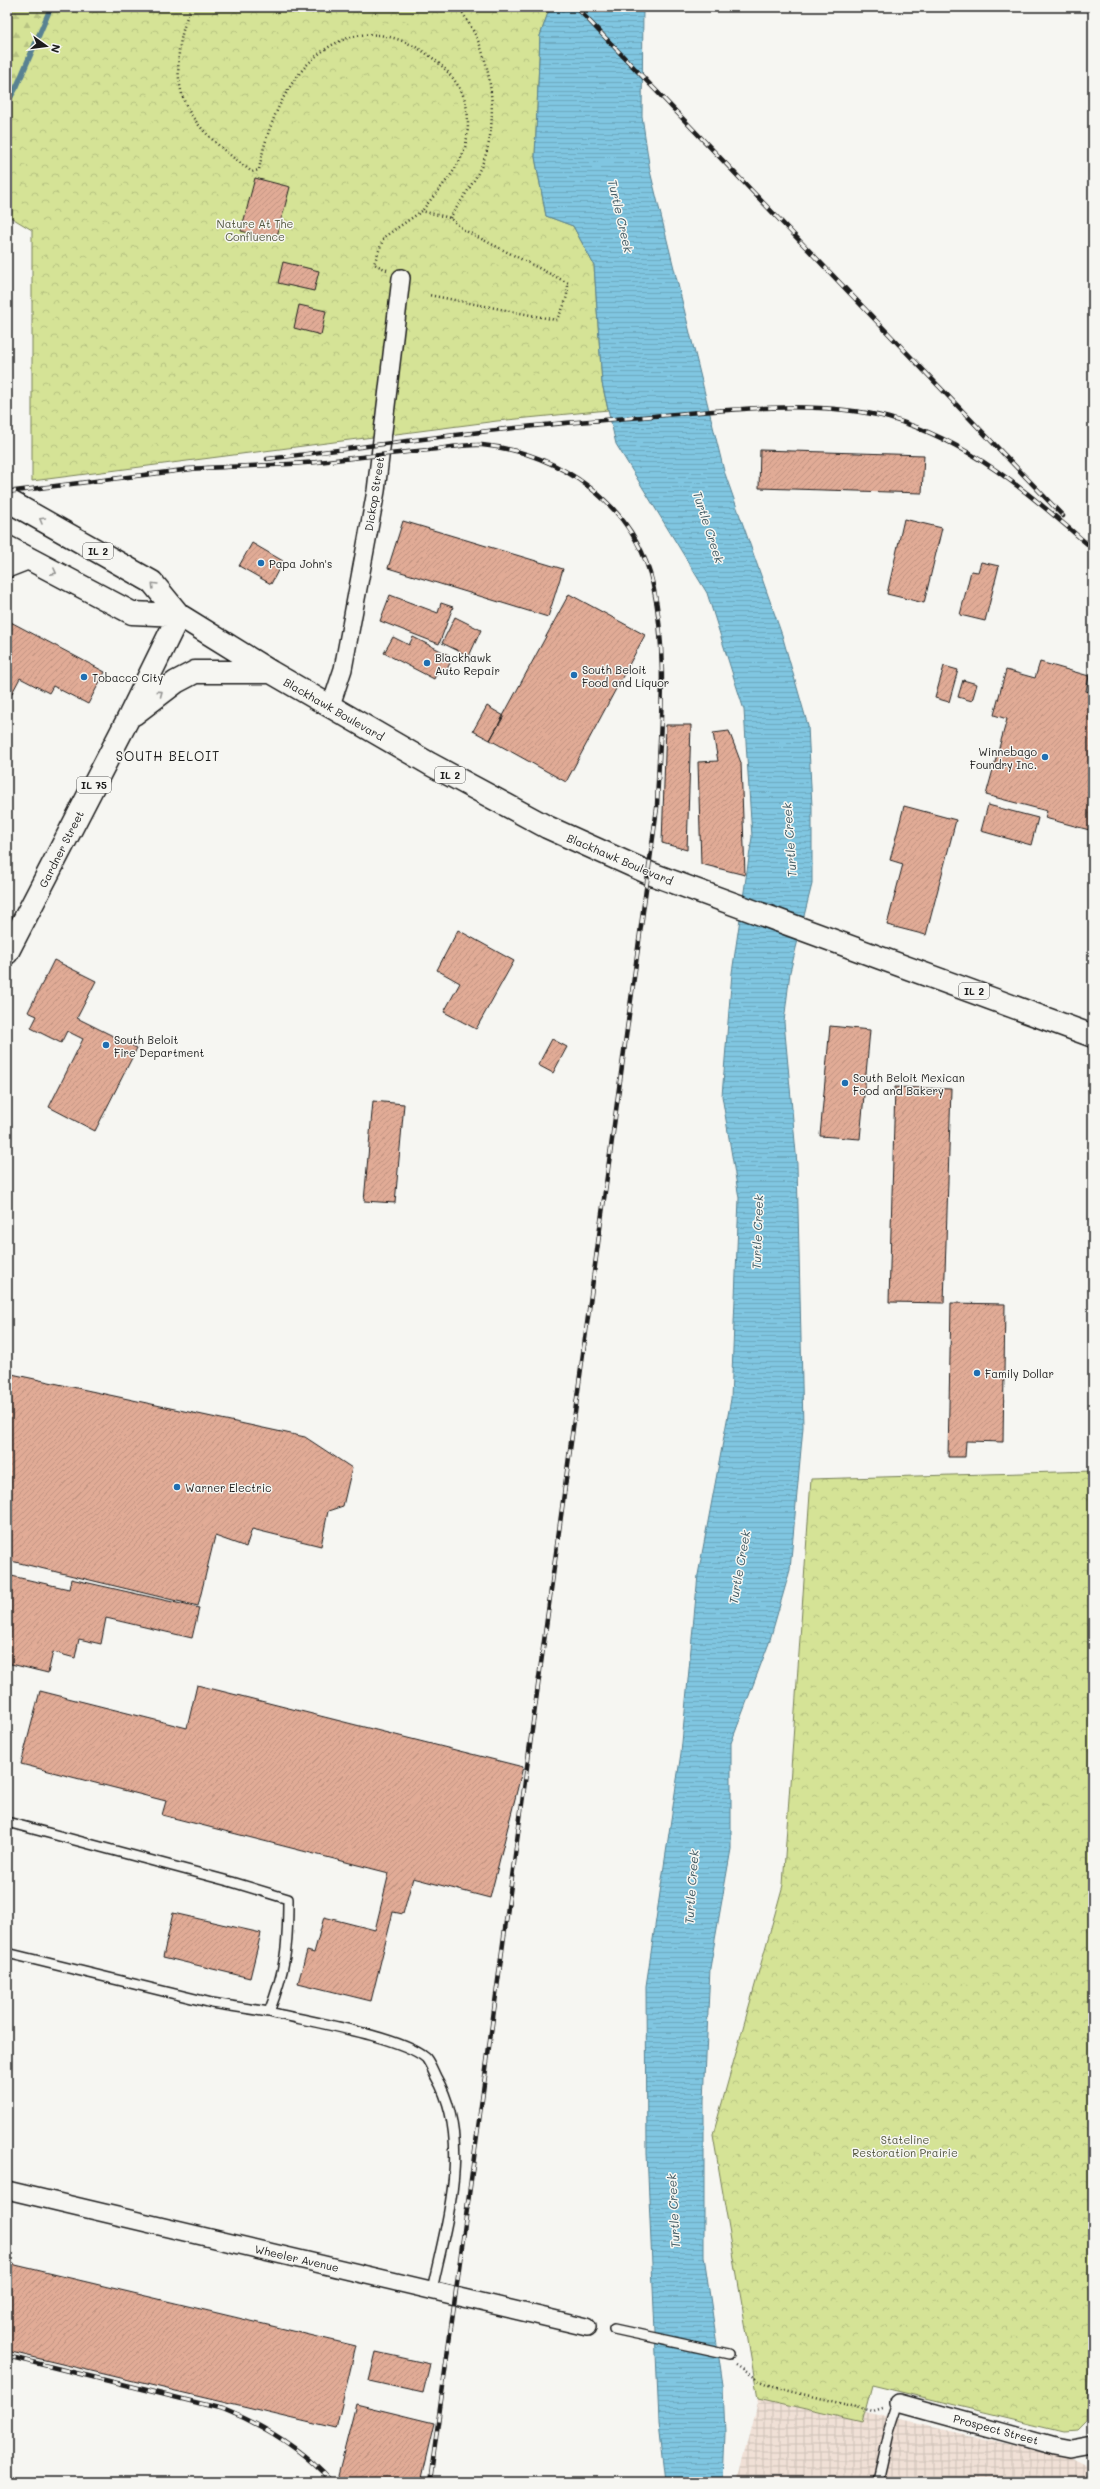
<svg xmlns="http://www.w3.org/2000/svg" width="1100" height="2489" font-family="Mali,sans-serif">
<defs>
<pattern id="industrial-grid" width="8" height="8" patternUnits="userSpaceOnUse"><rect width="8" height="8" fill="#f0e0d6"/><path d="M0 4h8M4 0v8" fill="none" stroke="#cdc0b7"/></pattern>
<pattern id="forest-firs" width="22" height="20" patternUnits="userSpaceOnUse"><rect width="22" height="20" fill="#d5e396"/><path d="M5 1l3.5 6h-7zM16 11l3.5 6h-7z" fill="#b6c281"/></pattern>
<pattern id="park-crowns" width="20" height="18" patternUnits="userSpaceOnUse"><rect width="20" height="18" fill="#d5e396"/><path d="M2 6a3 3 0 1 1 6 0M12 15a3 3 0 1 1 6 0" fill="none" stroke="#b6c281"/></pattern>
<pattern id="water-rules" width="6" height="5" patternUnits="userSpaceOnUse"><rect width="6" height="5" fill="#80c6e1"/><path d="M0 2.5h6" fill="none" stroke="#6eaac0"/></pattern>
<pattern id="building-hatch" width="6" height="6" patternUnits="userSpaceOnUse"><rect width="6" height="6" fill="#e1ab96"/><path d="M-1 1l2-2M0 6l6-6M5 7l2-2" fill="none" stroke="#c09381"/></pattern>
</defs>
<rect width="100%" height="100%" fill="#f6f6f2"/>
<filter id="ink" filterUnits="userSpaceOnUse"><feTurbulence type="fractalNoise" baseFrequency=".025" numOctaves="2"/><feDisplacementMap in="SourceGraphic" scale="8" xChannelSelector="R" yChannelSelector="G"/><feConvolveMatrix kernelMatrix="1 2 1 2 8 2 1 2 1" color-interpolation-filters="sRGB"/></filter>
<g filter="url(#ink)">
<path fill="url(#industrial-grid)" d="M758,2399L862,2423L865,2412L1071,2458L1087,2466L1089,2481L1093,2482H737Z"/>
<path fill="url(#forest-firs)" stroke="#788059" d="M7,7H143L7,204Z"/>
<path fill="url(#park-crowns)" stroke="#788059" d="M51,7H550L540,36L535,157L546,216L573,226L594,265L602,383L608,410L497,421L32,481V230L7,215V103L17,86Z
M1093,1471V2293L1087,2421L1078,2430L1063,2431L872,2385L862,2423L758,2399L713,2135L783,1885L811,1479Z"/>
<path fill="url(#water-rules)" stroke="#588292" d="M550,7H643L642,116L650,171L724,471L782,635L808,726L812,807V884L790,972L784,1022L797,1164L803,1427L790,1570L769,1643L731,1743V1849L710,1968L704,2100V2256L723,2386L725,2434L723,2482H666L659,2421L647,2153L646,1986L681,1753L698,1575L731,1399L739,1198L722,1096L732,973L752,837L744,710L707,593L616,444L602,383L594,265L573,226L546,216L535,157L540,36Z"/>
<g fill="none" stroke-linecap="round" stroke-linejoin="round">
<path stroke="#588292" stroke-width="5.5" d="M7,103L17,86L51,7"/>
</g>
<path fill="url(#building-hatch)" stroke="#1c1c1c" d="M255,178L290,187L276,240L241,231Z
M283,262L319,271L314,291L278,283Z
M299,305L326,311L321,335L294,328Z
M760,450L924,455L922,493L759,488Z
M904,519L942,528L924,603L887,594Z
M403,521L563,569L548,617L388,568Z
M252,543L283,561L271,584L239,566Z
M981,562L999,566L985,621L960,615L971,571L978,572Z
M569,594L645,635L566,782L490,740Z
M390,595L438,613L441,603L453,607L439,644L380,621Z
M455,617L481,630L469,656L442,643Z
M7,620L105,672L88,704L53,686L49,693L20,678L11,695L7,693Z
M393,637L409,645L413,637L453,657L445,673L438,670L434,679L384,653Z
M1040,662L1089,676L1086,691L1093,693V831L1045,818L1047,811L986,795L1007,719L994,715L1006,670L1035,678Z
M944,666L958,670L949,702L935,698Z
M963,680L977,684L972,701L958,697Z
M487,706L504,716L490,740L473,731Z
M666,725H691L687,850L662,843Z
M729,731L741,763L745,875L701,864L698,762L718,761L713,733Z
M988,805L1038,818L1031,845L981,831Z
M904,806L956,820L926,935L887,925L903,864L890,860Z
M458,930L514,961L476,1029L444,1012L460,983L437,970Z
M54,960L96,981L77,1018L137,1048L95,1131L49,1107L83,1039L67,1031L61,1043L31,1028L37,1016L28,1012Z
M830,1026L870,1030L860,1139L820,1136Z
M552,1039L567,1047L553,1073L538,1065Z
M895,1087L951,1089L944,1303L889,1302Z
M373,1101L404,1104L395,1203L364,1201Z
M951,1303L1005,1304L1003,1442L966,1441L965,1457H948Z
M7,1373L305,1437L352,1468L343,1506L328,1511L321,1546L252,1529L246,1547L215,1536L198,1606L7,1560Z
M7,1575L69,1589L71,1579L199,1608L192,1638L106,1618L101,1644L79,1639L75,1658L53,1652L48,1673L7,1663Z
M197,1685L523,1767L490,1898L413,1878L403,1914L393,1912L371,2001L298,1983L307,1951L314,1953L324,1917L375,1930L389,1873L162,1815L166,1801L21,1764L40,1691L187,1728Z
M173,1913L261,1933L250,1978L163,1957Z
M7,2263L356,2346L336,2429L7,2351Z
M376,2352L430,2364L423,2393L369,2381Z
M356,2404L434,2423L420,2482H342L338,2475Z"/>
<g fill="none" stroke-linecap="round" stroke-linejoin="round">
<defs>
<path id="service" d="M7,1822L232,1882L288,1899C288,1945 286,1969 269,2012L212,2003L7,1953
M269,2012C306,2021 400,2036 426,2058C430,2063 433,2071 436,2077C473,2141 446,2223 432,2290
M614,2329L729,2354
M878,2482L889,2434L899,2403"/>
<path id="minor" d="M7,569L30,560
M330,708L343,669L376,491L401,278
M7,2190L587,2327
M899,2403L1055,2446L1071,2449L1093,2445"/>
<path id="primary" d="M7,500L152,582L179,615L271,672L430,764L547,827L649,873L1093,1036
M7,547L132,613L179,615
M134,714L176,682L195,672H270
M7,953L129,717L179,615"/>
</defs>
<use href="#service" stroke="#1c1c1c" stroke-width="12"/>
<use href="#minor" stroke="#1c1c1c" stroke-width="20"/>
<use href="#primary" stroke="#1c1c1c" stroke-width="25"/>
<path stroke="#1c1c1c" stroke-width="2.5" stroke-dasharray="1 3" stroke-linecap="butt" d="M191,7C177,39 171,85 192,116C208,139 230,155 252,172L259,170C268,119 295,54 351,37C392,25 446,57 463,95C469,110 469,128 466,143C461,169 437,190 422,211
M450,218C462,199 477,179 485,157C496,125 493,80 481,48C476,34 467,20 459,7
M387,270L374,264L384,237L422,211L450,218L464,230L568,283C568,296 564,309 556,320L429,295
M735,2365L758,2380L777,2388L873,2411L883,2408"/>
<use href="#service" stroke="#f6f6f2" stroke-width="9"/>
<use href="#minor" stroke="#f6f6f2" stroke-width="17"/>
<use href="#primary" stroke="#f6f6f2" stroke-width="22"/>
<defs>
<path id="rail" d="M576,7L1063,516
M267,459C347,449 426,438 506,429C555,423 604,420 654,416C726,410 819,399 889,418C970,441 1031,495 1093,549
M186,469C233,466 280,466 327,461C361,457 395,453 429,450C446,448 465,444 482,445C560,452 635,505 653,585C669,657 659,735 657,808L430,2482
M7,492L192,469
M7,2356L223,2409C264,2425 303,2450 332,2482"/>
</defs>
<use href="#rail" stroke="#1c1c1c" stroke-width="4.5"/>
<use href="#rail" stroke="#f6f6f2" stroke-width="3" stroke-dasharray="9" stroke-linecap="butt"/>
</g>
<defs><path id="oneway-chevron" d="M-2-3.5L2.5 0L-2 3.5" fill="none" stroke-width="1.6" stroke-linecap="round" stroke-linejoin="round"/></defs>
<g stroke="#949492">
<use href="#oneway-chevron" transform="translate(42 520) rotate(-150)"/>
<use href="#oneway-chevron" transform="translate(54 572) rotate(28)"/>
<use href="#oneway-chevron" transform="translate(154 585) rotate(-134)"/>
<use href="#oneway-chevron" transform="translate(160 693) rotate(-37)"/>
</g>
</g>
<g fill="#1f6fb2" stroke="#f6f6f2" stroke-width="1.5">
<circle cx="261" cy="563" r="4"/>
<circle cx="427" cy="663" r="4"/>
<circle cx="574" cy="675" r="4"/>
<circle cx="84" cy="677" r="4"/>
<circle cx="1045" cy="757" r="4"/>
<circle cx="106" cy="1045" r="4"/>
<circle cx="845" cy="1083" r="4"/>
<circle cx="977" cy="1373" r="4"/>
<circle cx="177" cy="1487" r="4"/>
</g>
<g text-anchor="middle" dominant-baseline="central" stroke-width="3" stroke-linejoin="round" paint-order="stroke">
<g fill="#f6f6f2" stroke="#5d5d5c" stroke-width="1">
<rect x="83" y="543" width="30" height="16" rx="3"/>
<rect x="435" y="767" width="30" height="16" rx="3"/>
<rect x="77" y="777" width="34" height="16" rx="3"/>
<rect x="959" y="983" width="30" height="16" rx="3"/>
</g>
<g font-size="10" font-weight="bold" fill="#1c1c1c">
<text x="98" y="551">IL 2</text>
<text x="450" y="775">IL 2</text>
<text x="94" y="785">IL 75</text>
<text x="974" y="991">IL 2</text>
</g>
<g font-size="11" fill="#545841" stroke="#f6f6f2">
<text x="255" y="223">Nature At The<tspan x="255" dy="13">Confluence</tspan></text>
<text x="905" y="2139">Stateline<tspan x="905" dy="13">Restoration Prairie</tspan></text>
</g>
<g font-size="11" fill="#1c1c1c" stroke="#f6f6f2">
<text transform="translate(374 494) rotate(-81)">Dickop Street</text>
<text transform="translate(334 709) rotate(30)">Blackhawk Boulevard</text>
<text transform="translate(61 849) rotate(-63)">Gardner Street</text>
<text transform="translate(620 859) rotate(23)">Blackhawk Boulevard</text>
<text transform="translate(297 2258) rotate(13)">Wheeler Avenue</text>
<text transform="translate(996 2429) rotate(15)">Prospect Street</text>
</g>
<g font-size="11" fill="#1c1c1c" stroke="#f6f6f2" text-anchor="start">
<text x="269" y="563">Papa John's</text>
<text x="435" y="657">Blackhawk<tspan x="435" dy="13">Auto Repair</tspan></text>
<text x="582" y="669">South Beloit<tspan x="582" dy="13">Food and Liquor</tspan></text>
<text x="92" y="677">Tobacco City</text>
<text x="1037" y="751" text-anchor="end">Winnebago<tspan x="1037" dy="13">Foundry Inc.</tspan></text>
<text x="114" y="1039">South Beloit<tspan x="114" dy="13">Fire Department</tspan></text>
<text x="853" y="1077">South Beloit Mexican<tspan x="853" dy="13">Food and Bakery</tspan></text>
<text x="985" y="1373">Family Dollar</text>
<text x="185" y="1487">Warner Electric</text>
</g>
<g font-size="12" font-style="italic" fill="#3f5861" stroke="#f6f6f2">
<text transform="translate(621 216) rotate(77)">Turtle Creek</text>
<text transform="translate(709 527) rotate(72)">Turtle Creek</text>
<text transform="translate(789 840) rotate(-94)">Turtle Creek</text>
<text transform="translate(757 1232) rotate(-88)">Turtle Creek</text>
<text transform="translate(739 1567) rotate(-80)">Turtle Creek</text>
<text transform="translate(691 1887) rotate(-86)">Turtle Creek</text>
<text transform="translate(673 2211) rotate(-93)">Turtle Creek</text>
</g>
<g font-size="13" letter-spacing="1" fill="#1c1c1c" stroke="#f6f6f2">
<text x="168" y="755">SOUTH BELOIT</text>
</g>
</g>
<rect width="1100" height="2489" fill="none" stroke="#f6f6f2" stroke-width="24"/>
<rect x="12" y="12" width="1076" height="2465" fill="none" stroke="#1c1c1c" stroke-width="1.5" filter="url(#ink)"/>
<g transform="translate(46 46) rotate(104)" stroke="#f6f6f2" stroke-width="3" paint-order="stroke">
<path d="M0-3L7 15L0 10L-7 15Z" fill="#1c1c1c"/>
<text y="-6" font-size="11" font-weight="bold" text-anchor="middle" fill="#1c1c1c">N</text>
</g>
</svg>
